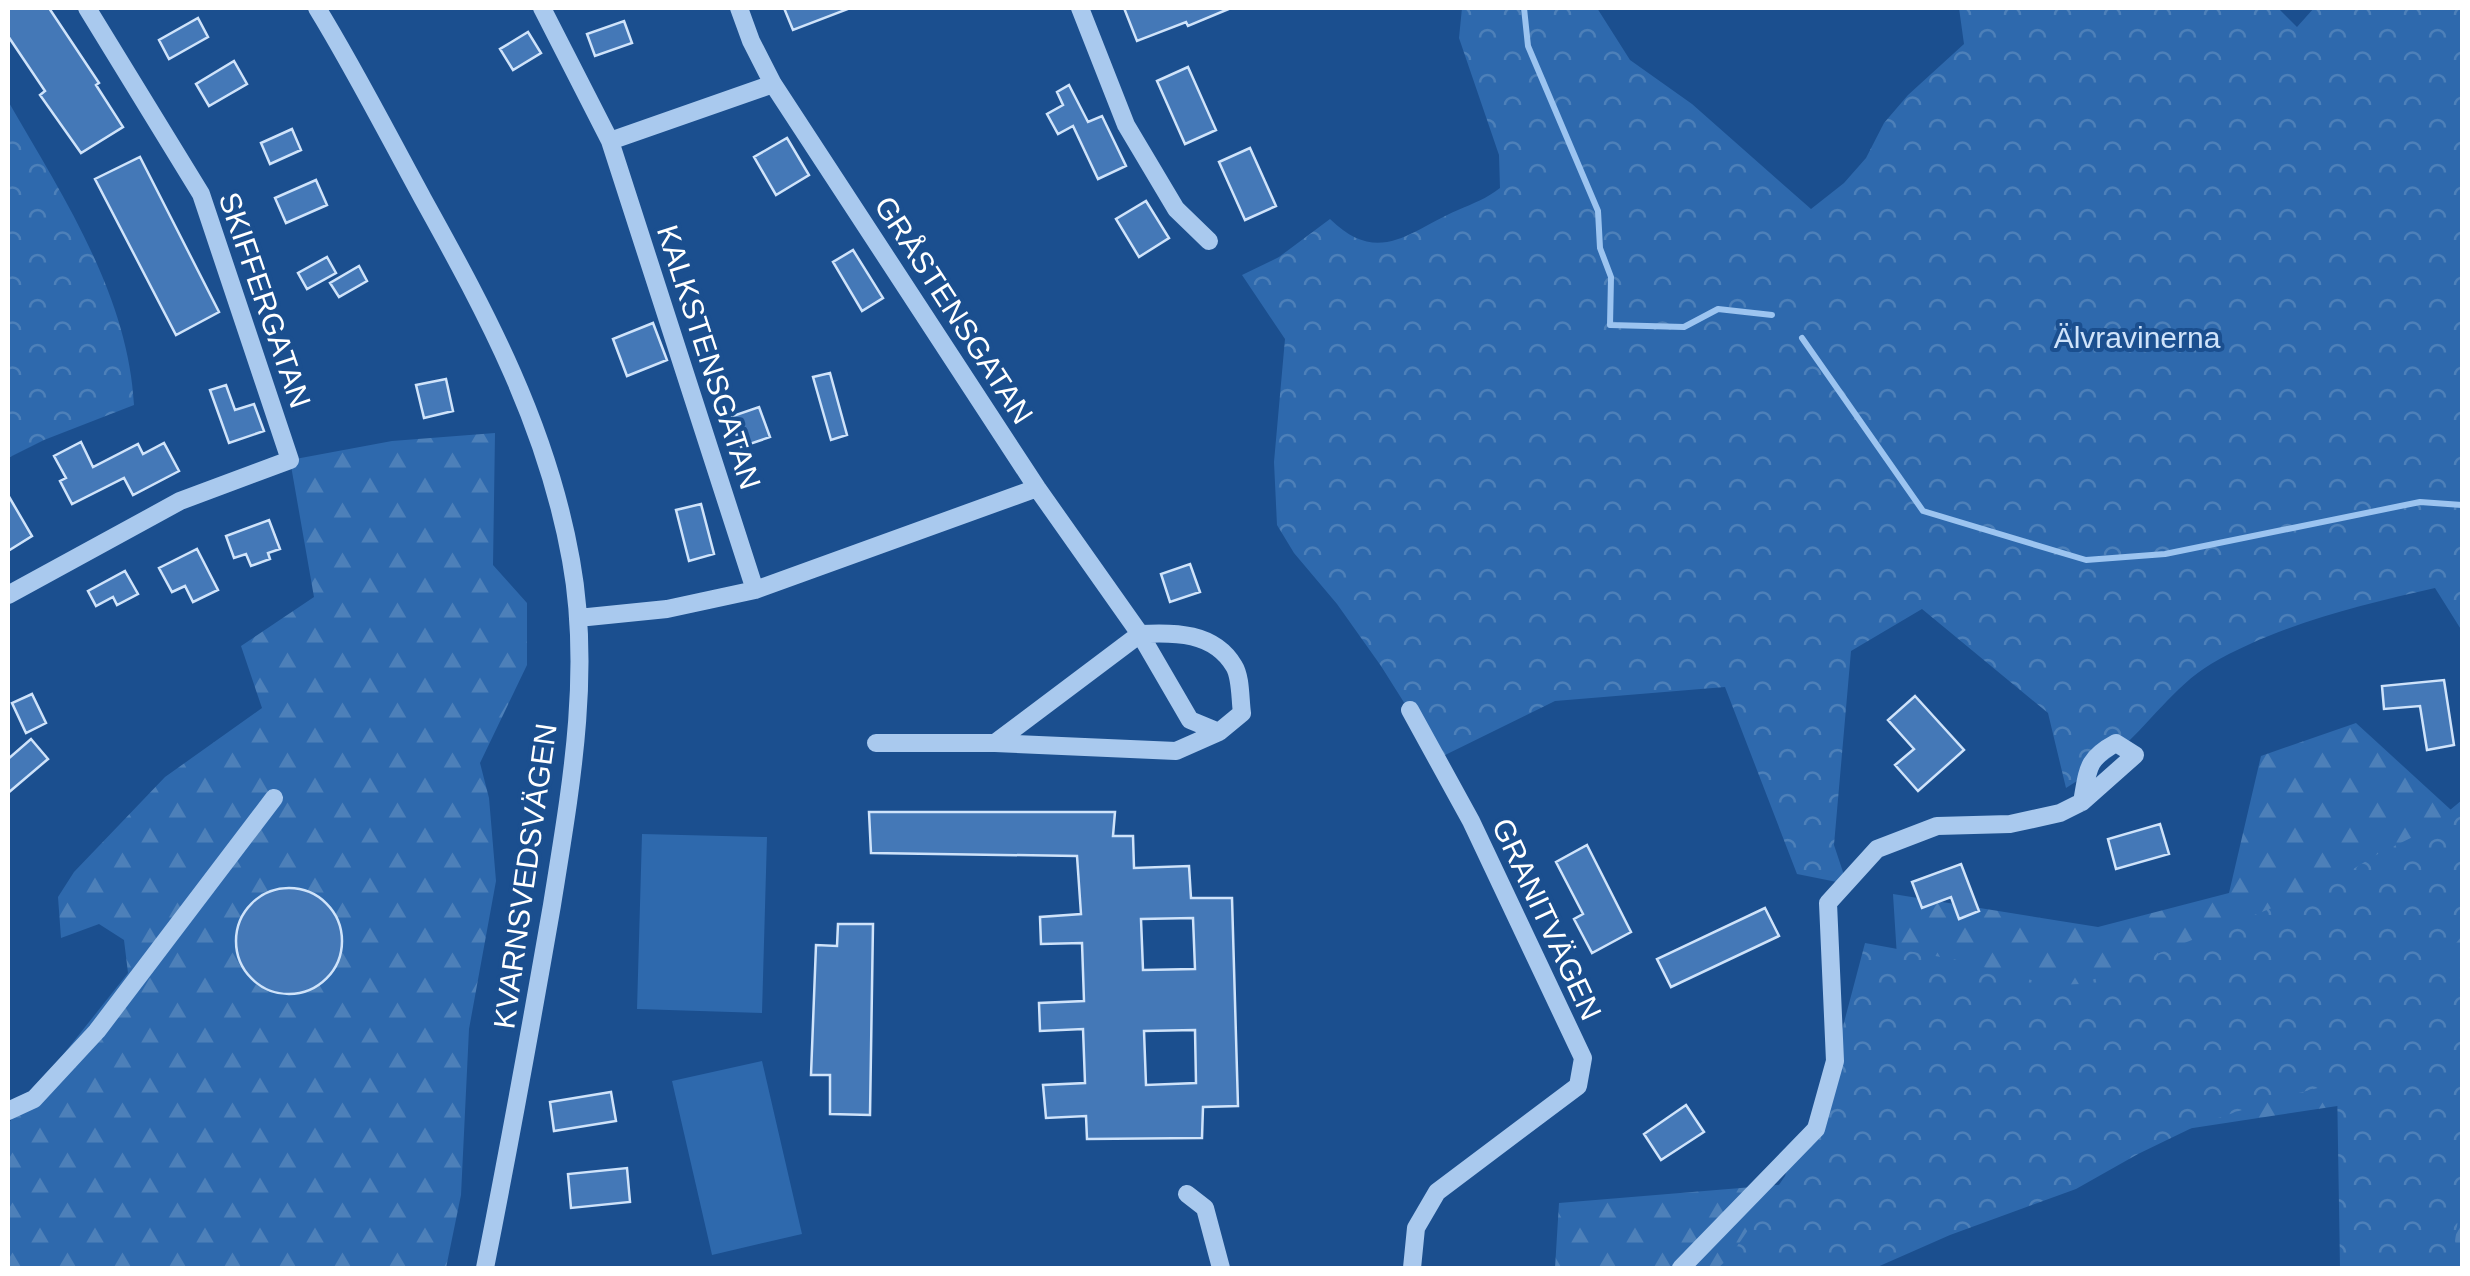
<svg xmlns="http://www.w3.org/2000/svg" width="2470" height="1276" font-family="Arial,sans-serif">
<defs>
<pattern id="forest-firs" width="22" height="20" patternUnits="userSpaceOnUse" patternTransform="scale(2.5)"><rect width="22" height="20" fill="#2e69ad"/><path d="M5 1l3.5 6h-7zM16 11l3.5 6h-7z" fill="#4d80b9"/></pattern>
<pattern id="park-crowns" width="20" height="18" patternUnits="userSpaceOnUse" patternTransform="scale(2.5)"><rect width="20" height="18" fill="#2e69ad"/><path d="M2 6a3 3 0 1 1 6 0M12 15a3 3 0 1 1 6 0" fill="none" stroke="#4d80b9"/></pattern>
</defs>
<rect width="100%" height="100%" fill="#1b4f8f"/>
<path fill="url(#forest-firs)" d="M495,433L493,565L527,603V665L480,763L489,798L496,881L469,1029L461,1195L446,1268H8V1124L128,973L124,940L99,924L61,938L58,897L74,872L165,777L262,708L241,646L314,597L290,460L392,441Z
M2356,723L2462,820V1268L2364,1102L2101,1142L1850,1268H1555L1559,1203L1825,1181L1903,1052L1893,894L2098,927L2229,893L2261,756Z"/>
<path fill="url(#park-crowns)" d="M1462,8H1597L1630,60L1692,104L1811,209L1844,183L1866,158L1884,123L1908,95L1964,44L1959,8H2278L2297,27L2314,8H2462V631L2435,588C2360,605 2278,625 2211,664C2173,687 2149,725 2116,753C2101,766 2083,777 2066,788L2048,713L1922,609L1851,651L1834,845L1847,884L1797,874L1725,687L1555,701L1439,758L1381,666L1337,604L1294,553L1277,525L1274,462L1285,339L1242,275L1279,257L1330,219C1379,267 1409,231 1458,210C1474,203 1486,199 1500,188L1499,155L1459,38Z
M8,101C62,195 128,294 134,405L44,440L8,458Z
M2462,800V936L2446,955L2451,967L2462,981V1191L2455,1241L2462,1268H2340L2337,1083L2272,1100L2200,1124L2138,1154L2076,1189L1950,1235L1875,1268H1718L1729,1258L1785,1176L1793,1149L1813,1115L1837,1049L1865,943L1957,960L2050,985L2082,984L2324,887L2376,855L2425,831Z"/>
<path fill="#2e69ad" d="M642,834L767,837L762,1013L637,1009Z
M762,1061L802,1234L712,1255L672,1081Z"/>
<g fill="none" stroke-linecap="round" stroke-linejoin="round">
<path stroke="#9cc4f0" stroke-width="6" d="M1524,8L1528,46L1598,211L1600,248L1611,277L1610,325L1684,327L1718,309L1772,315
M1802,338L1923,511L2086,560L2165,554L2420,502L2462,505"/>
</g>
<path fill="#4478b7" stroke="#cfe3fa" stroke-width="2.5" fill-rule="evenodd" d="M8,8H49L99,83L96,85L123,127L81,153L40,95L45,91L8,36Z
M784,8H848V9L793,30Z
M1124,8H1231L1188,26L1186,22L1137,41Z
M198,18L208,37L169,59L159,40Z
M624,21L632,43L595,56L587,34Z
M528,32L541,53L513,70L500,49Z
M234,61L247,84L209,106L196,84Z
M1188,67L1216,130L1185,144L1157,81Z
M1069,85L1088,122L1102,116L1126,166L1098,179L1073,126L1058,134L1047,114L1063,105L1057,92Z
M292,129L301,150L270,164L261,143Z
M787,138L809,175L776,195L754,157Z
M1250,148L1276,206L1245,220L1219,162Z
M140,157L219,312L176,335L95,179Z
M316,180L327,205L286,223L275,198Z
M1146,201L1169,238L1139,257L1116,219Z
M853,250L883,298L862,311L833,262Z
M327,257L336,273L307,289L298,273Z
M359,266L367,281L339,297L330,283Z
M653,323L667,360L627,376L613,339Z
M830,373L847,435L831,440L813,377Z
M446,379L453,411L424,418L416,385Z
M226,385L235,410L254,404L264,431L229,443L210,390Z
M759,407L770,437L741,447L730,417Z
M81,442L93,467L138,444L143,454L164,443L179,471L133,495L124,478L72,504L60,481L66,478L54,456Z
M8,495L32,536L8,551Z
M701,504L714,554L689,561L676,510Z
M269,520L280,549L268,553L270,559L251,566L246,554L234,558L226,536Z
M197,549L218,590L193,602L185,586L172,592L159,568Z
M1190,564L1200,592L1170,602L1161,574Z
M125,571L138,594L117,605L113,597L96,606L88,591Z
M2444,680L2454,745L2427,750L2420,706L2384,709L2382,686Z
M32,694L46,723L26,733L12,703Z
M1915,696L1964,750L1918,791L1895,765L1914,749L1888,720Z
M31,739L48,759L8,793V759Z
M869,812H1115L1113,836H1133L1134,868L1189,866L1191,898H1232L1238,1106L1203,1107L1202,1138L1087,1139L1086,1116L1046,1118L1043,1085L1085,1083L1083,1029L1040,1031L1039,1003L1084,1001L1082,943L1041,944L1040,917L1081,914L1077,856L871,853ZM1193,918L1195,969L1143,970L1141,919ZM1195,1030L1196,1083L1146,1085L1144,1031Z
M2160,824L2169,854L2116,869L2108,839Z
M1587,845L1631,932L1592,953L1574,919L1583,914L1556,862Z
M1961,864L1979,911L1959,919L1951,897L1922,908L1912,882Z
M236 941a53 53 0 1 1 106 0a53 53 0 1 1-106 0Z
M1765,908L1779,936L1671,987L1657,959Z
M838,924H873L870,1115L830,1114V1075H811L816,945L837,946Z
M611,1092L616,1121L554,1131L550,1102Z
M1686,1105L1704,1132L1661,1160L1644,1134Z
M627,1168L630,1202L571,1208L568,1174Z"/>
<g fill="none" stroke-linecap="round" stroke-linejoin="round">
<path stroke="#a9c9ee" stroke-width="18" d="M317,8C355,70 388,135 423,199C488,316 547,426 571,560C592,675 570,792 552,905C531,1026 509,1147 485,1268
M542,8L610,141L755,590
M739,8L751,41L773,84L1037,488L1140,634L1190,720L1219,732L1242,713C1240,699 1241,677 1234,666C1214,632 1174,632 1140,634
M1080,8L1126,125L1176,209L1209,241
M610,141L773,84
M8,595L180,501L290,460L201,194L87,8
M578,618L667,609L755,590L1037,488
M1410,710L1471,821L1583,1058L1578,1086L1437,1192L1416,1228L1412,1268
M876,743H995L1176,751L1219,732
M995,743L1140,634
M8,1111L34,1099L97,1031L274,798
M1187,1194L1205,1208L1221,1268
M1681,1268L1816,1129L1835,1061L1828,903L1877,849L1937,826L2010,824L2060,813L2082,802L2135,755L2116,743C2086,759 2088,770 2082,802"/>
</g>
<g text-anchor="middle" dominant-baseline="central" stroke-width="8" stroke-linejoin="round" paint-order="stroke">
<g font-size="30" fill="#fff" stroke="#1b4f8f">
<text transform="translate(265 300) rotate(71)">SKIFFERGATAN</text>
<text transform="translate(954 310) rotate(57)">GRÅSTENSGATAN</text>
<text transform="translate(709 357) rotate(72)">KALKSTENSGATAN</text>
<text transform="translate(525 876) rotate(-82)">KVARNSVEDSVÄGEN</text>
<text transform="translate(1547 919) rotate(65)">GRANITVÄGEN</text>
</g>
<g font-size="30" fill="#cfe3fa" stroke="#1b4f8f">
<text x="2137" y="337">Älvravinerna</text>
</g>
</g>
<rect width="2470" height="1276" fill="none" stroke="#ffffff" stroke-width="20"/>
</svg>
